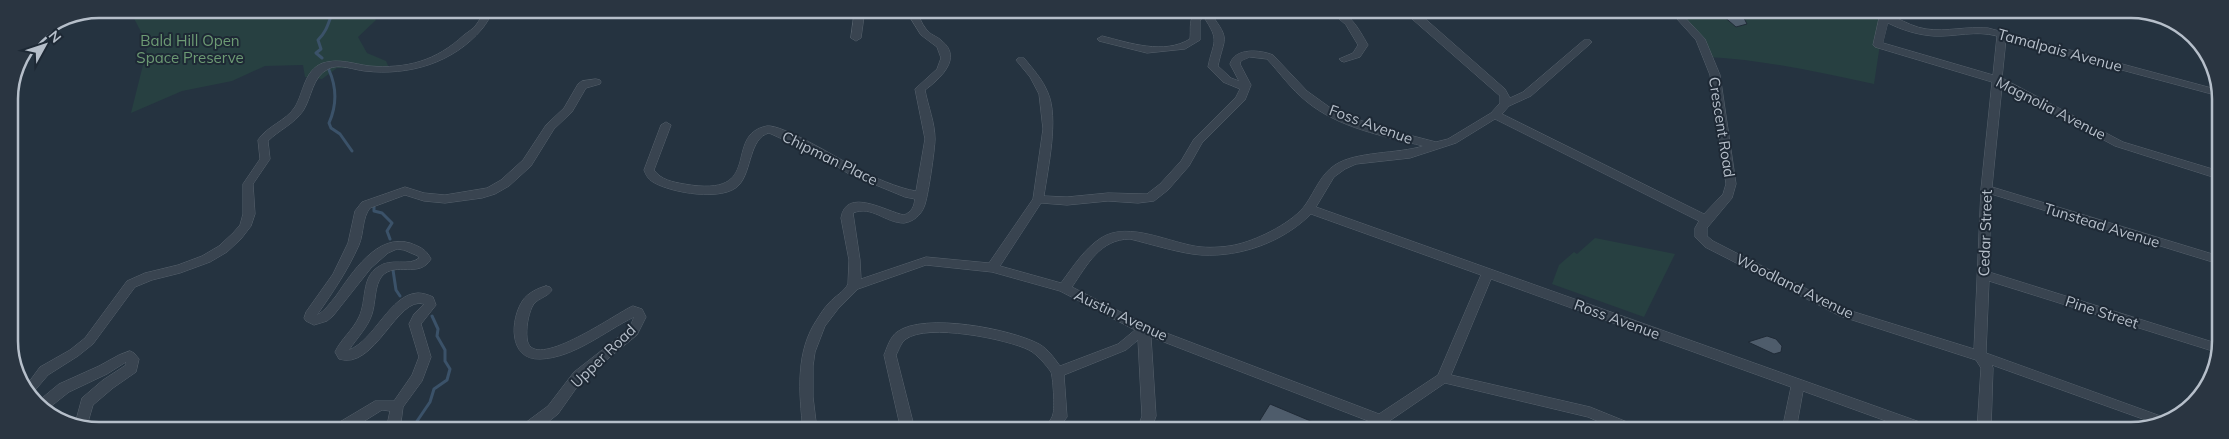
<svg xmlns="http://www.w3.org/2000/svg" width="2229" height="439" font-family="Mulish,sans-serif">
<rect width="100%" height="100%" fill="#253340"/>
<path fill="#274041" d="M129,9H368L376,20L358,37L367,53L386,61L389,68H337L322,79L305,77L303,65L265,66L232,81L182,91L131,113L148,45Z
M1672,9H1873L1884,18L1874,84C1818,72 1765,60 1708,57L1700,39Z
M1595,238L1675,254L1644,317L1552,284L1559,265L1574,252L1577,254Z"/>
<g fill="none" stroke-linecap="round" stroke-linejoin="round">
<path stroke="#3b5269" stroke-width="3" d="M322,58L316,53L321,49L318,40C328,30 328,22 334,9
M329,70C337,88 337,105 329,123L331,128L340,134L352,151
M374,207V211L382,213L392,223L387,231L390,239
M393,270L396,290L400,296
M411,430L430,402L434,389L447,380L450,369L445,361V350L437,336L438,329L432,316"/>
</g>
<path fill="#4e5c6b" stroke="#202b37" d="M1715,9H1744L1752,16L1744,18L1747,24L1736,27Z
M1767,336L1776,339L1782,346L1781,352L1774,354L1748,342Z
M1270,404L1313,422L1309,429L1302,426L1300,430H1254Z"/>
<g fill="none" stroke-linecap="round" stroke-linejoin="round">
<defs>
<path id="street" d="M486,9L495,10C490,16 487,23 482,29C453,63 409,76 365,71C354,70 339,63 328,69C312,77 312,97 303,111C294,124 279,130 268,141L270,159L253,184L255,214L251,226L241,239L227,252L210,262L180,273L152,280L135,287L93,344L78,356L48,375L31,395L26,386L40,367L70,350L85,338L127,281L145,273L178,265L202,256L219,246L233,233L240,225L243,214V184L260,159L258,140C267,126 286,121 295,107C304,92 304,70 323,63C339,58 354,64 369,66C407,69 436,61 464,35C468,32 473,29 476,25C480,20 482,14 486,9Z
M855,9H865L861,38L856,41L851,38Z
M905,9H915C919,15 921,23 926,29C930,35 937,36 942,41C963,58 940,79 925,90C928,106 935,123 935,139C935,148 928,199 924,207C921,215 913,222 904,223C885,223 872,205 853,213L860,260L861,279L926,257L989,263L1033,199L1043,129L1039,94L1030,77L1016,60L1018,58H1024C1033,69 1043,80 1048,93C1059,118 1048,168 1044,196L1067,197L1108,193L1147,194L1160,184L1181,161L1194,139L1236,97L1240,89L1223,82L1208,67C1213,41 1221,42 1203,16L1200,21V40L1185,49L1147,53L1099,41L1097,39L1102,36C1130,43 1164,55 1190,39C1191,31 1189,22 1193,16C1201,5 1261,9 1277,9L1266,15L1237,11L1211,14C1231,41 1224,37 1218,66L1231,78L1239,81L1230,64C1235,47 1261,50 1273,55L1307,91L1332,109L1378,127L1436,142L1448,139L1491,113L1500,103V96L1411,18L1405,9H1414L1505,89L1510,98L1523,92L1584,40H1590L1592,42L1590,44L1531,96L1509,106L1502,114L1704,214L1723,194L1726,184L1710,75L1696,40L1668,9H1677L1705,39L1720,75L1736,184L1732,198L1707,228V236L1713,241L1848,310L1974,349L1981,189L1992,82L1875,47L1873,45L1879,18L1869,9C1887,9 1905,26 1926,29C1947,32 1967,26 1988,28L2219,90V96L2006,39L2002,78L2123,142L2219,171V179L2115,146L2002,86L1992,187L2219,256V264L1991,194L1989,272L2219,344V353L1989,281L1986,353L2166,418L2154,423L1992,365L1993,368L1991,430H1977L1981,368L1976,360L1840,316L1705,247L1695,237V228L1699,221L1495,119L1456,143L1410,158L1356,164L1345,169L1334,177L1316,207L1931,426L1933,430H1911L1803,391L1796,430H1782L1791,387L1491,279L1451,375L1590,407L1637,426L1639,430H1618L1588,417L1445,383L1385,424L1380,430H1366L1371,422L1151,337L1156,416L1151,430H1137L1142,416L1138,340L1126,350L1064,375L1067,417L1057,430H1043C1045,425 1052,420 1053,414C1055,408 1053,377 1051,372C1046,365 1037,354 1029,350C1007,339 927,323 906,339C901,342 899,350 896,355L915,430H901L884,355C887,348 890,337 897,332C924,312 1011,329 1039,344C1048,349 1054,358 1060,366L1118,344L1135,330L1060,291L992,272L926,265L858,289L838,309L825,326L815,352L813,366V397L817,430H803C799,392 795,351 818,318C821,313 825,307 829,303C835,296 844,292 848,284L849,260L841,218C846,186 887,212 904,215C912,212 914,206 915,199L905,197L849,174L820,156L769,133C749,138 752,171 739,185C724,202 671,193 653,182C648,179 646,175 644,170L661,125L666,122L671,125L654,170C661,180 673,182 684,184C767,199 721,135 767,126C782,124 841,160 856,168C870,176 900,189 916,191L925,139L915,89L937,69L941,58L937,47L921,35ZM1888,23C1902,30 1918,35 1934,36C1956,37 1975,30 1997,36L1993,75L1883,43ZM1250,57L1267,59C1280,73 1291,89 1306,101C1338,128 1384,136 1423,146C1398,154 1356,151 1335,165C1321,174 1315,191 1306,204C1294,222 1259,239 1239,244C1228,247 1212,248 1201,247C1171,244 1129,220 1101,238C1084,249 1073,267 1061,283L1000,266L1041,203L1067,205L1108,201L1138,203L1154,201L1168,190L1189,166L1202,143L1245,100L1251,85L1240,64L1241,61ZM1311,214L1481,275L1438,375L1379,414L1148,326L1072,287C1087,265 1100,239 1130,239C1151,244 1182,254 1202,255C1241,257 1283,242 1311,214Z
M1328,9C1349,9 1358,28 1368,45L1360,57L1344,62L1341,61L1339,59L1353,53L1358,45L1346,25Z
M596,79L600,80L601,82L600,84L586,88L572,112L554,129L531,166L509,186L495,194L482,198L445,203L424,201L405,195L370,208C362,218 364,233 359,245C348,270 333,292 317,315C325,311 330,303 336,296C352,273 377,233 410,243C420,247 426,249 431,259C419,279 396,261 382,276C374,286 376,302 372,314C368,327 357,338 349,350C375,340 390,294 418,293C423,293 429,295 433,297L436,305L421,324L431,357L422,381L403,407L400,430H386L390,411L382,410L350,430H332L333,426L375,401H394L412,375L419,357L409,324L414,314L424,304C397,295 375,371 339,359L335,352C341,339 353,330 359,317C367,300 361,278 378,267C391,257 409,267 419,258L418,256L404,250L397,249L388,253L371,268L333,316L327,321L314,325L306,321L304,318L306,312L333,274L348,243L355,211L362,202L405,187L424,193L445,195L487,188L501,180L523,160L546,125L564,108L578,84L582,81Z
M546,286L550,287L552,290C547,298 536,298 532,307C528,316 526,328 527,338C530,376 619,311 633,306L642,309L646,317L637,335L582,380L558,414L538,430H520L521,426L548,406L574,372L629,329L634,317C605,331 574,358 540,359C508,360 510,319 523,300C528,293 538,288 546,286Z
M130,351L134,353L139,359L136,372L113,388L93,405L86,429L75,424L82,398L103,380L126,365V362L107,374L69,392L45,411L39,408L36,403L59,384L99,366L119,355Z
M1484,425L1509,426L1511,430H1477L1479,426Z"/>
</defs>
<use href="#street" stroke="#57626d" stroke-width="1"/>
<use href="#street" fill="#394450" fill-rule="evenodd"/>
</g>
<g text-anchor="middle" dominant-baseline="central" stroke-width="4" stroke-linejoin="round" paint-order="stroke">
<g font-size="15" fill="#6d9b74" stroke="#1e2935">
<text x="190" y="40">Bald Hill Open<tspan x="190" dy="17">Space Preserve</tspan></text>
</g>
<g font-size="15" fill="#b6bfca" stroke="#1e2935">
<text transform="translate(2060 50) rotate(15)">Tamalpais Avenue</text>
<text transform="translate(2051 108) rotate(27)">Magnolia Avenue</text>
<text transform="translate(1371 124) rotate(20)">Foss Avenue</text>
<text transform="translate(1722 127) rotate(81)">Crescent Road</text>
<text transform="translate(830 158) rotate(26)">Chipman Place</text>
<text transform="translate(2102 225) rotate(17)">Tunstead Avenue</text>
<text transform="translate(1985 233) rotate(-88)">Cedar Street</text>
<text transform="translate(1795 286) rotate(26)">Woodland Avenue</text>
<text transform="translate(2102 312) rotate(18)">Pine Street</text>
<text transform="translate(1121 315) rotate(25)">Austin Avenue</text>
<text transform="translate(1617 319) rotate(20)">Ross Avenue</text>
<text transform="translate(603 356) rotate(-44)">Upper Road</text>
</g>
</g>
<path d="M0 0H2229V439H0ZM99 18H2131A81 81 0 0 1 2212 99V341A81 81 0 0 1 2131 422H99A81 81 0 0 1 18 341V99A81 81 0 0 1 99 18Z" fill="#2a3541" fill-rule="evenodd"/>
<path fill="none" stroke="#b6bfca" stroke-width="2.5" d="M99 18H2131A81 81 0 0 1 2212 99V341A81 81 0 0 1 2131 422H99A81 81 0 0 1 18 341V99A81 81 0 0 1 99 18Z"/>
<g transform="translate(45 45) rotate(50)" stroke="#1e2935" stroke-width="4" paint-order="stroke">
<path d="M0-4L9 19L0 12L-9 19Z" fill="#b6bfca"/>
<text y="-8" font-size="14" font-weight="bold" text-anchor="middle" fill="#b6bfca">N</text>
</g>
</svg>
